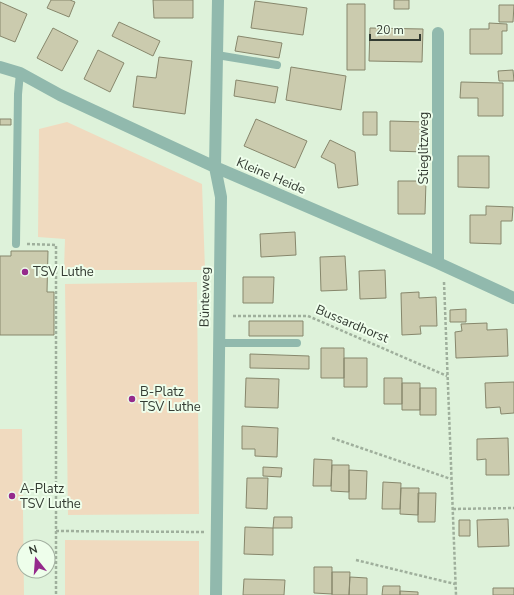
<svg xmlns="http://www.w3.org/2000/svg" width="514" height="595" font-family="'Nunito Sans',sans-serif">
<rect width="100%" height="100%" fill="#def2da"/>
<path fill="#f0dabf" d="M67,122L202,184L205,270H64L65,239L38,237L39,129Z
M197,282L199,514L68,515L65,284Z
M0,429H22L24,595H0Z
M65,540L199,541V595H65Z"/>
<path fill="#cbcbae" stroke="#87876c" d="M51,0H70L75,2L69,17L47,8Z
M153,0H193V18H154Z
M394,0H409V9H394Z
M255,1L307,8L303,35L251,28Z
M0,2L27,14L15,42L0,36Z
M347,4H365V70H347Z
M499,5H514L513,22H499Z
M119,22L160,41L153,56L112,36Z
M489,23L507,24V31H502V54H470V29H489Z
M53,28L78,41L62,71L37,58Z
M370,28L423,29L422,62L369,61Z
M238,36L282,43L279,58L235,51Z
M98,50L124,63L110,92L84,79Z
M159,57L192,61L185,114L133,107L137,76L156,78Z
M291,67L346,76L341,110L286,100Z
M513,70L514,81H499L498,71Z
M236,80L278,87L275,103L234,96Z
M461,82L503,83V116H478V98H460Z
M363,112H377V135H363Z
M0,119H11V125H0Z
M256,119L307,141L295,168L244,146Z
M390,121L426,122V152L390,151Z
M330,140L355,152L358,185L338,188L335,164L321,157Z
M458,156H489V188L458,187Z
M398,181H426L425,214H398Z
M486,206L513,207L512,221H501V244L470,243V215H486Z
M295,232L296,255L261,257L260,234Z
M11,251H48L47,292H54V335H0V256H11Z
M345,256L347,290L321,291L320,257Z
M385,270L386,298L360,299L359,271Z
M243,277H274L273,303H243Z
M419,292V298L436,297L437,326H420L421,334L402,335L401,293Z
M466,309V322H450V310Z
M249,321H303V336H249Z
M487,323V330L507,329L508,356L456,358L455,332L462,331L461,324Z
M321,348H344V378H321Z
M250,354L309,356V369L250,368Z
M344,358H367V387H344Z
M246,378L279,379L278,408L245,407Z
M384,378H402V404H384Z
M514,382V413L501,414L500,407L486,408L485,383Z
M402,383H420V410H402Z
M420,388H436V415H420Z
M242,426L278,428L277,457L255,456V449H242Z
M508,438L509,475H486V459L477,460V439Z
M314,459L332,460L331,486H313Z
M332,465H349V492L331,491Z
M263,467L282,468L281,477L263,476Z
M349,470L367,471L366,499H349Z
M247,478H268L267,509L246,508Z
M383,482L401,483L400,509H382Z
M401,488H419L418,515L400,514Z
M418,493H436L435,522H418Z
M274,517H292V528H273Z
M508,519L509,546L478,547L477,520Z
M459,520H470V536H459Z
M245,527L273,528V555L244,554Z
M314,567H332V594L314,593Z
M332,572H350L349,595H332Z
M350,577L367,578V595H349Z
M244,579L285,580L284,595H243Z
M383,586H400V595H382Z
M493,588H514V595H493Z
M400,591L418,592V595H400Z"/>
<g fill="none" stroke-linecap="round" stroke-linejoin="round">
<path stroke="#9faf9c" stroke-width="2.5" stroke-dasharray="3 2" stroke-linecap="butt" d="M27,244L56,245V595
M444,282L456,595
M233,316H308L447,376
M332,438L451,479
M453,509L514,508
M56,531L204,532
M356,560L455,584"/>
<path stroke="#91b9ad" stroke-width="8" d="M217,55L277,65
M16,244L18,94L20,73
M218,343H297"/>
<path stroke="#91b9ad" stroke-width="12" d="M0,67L20,73L60,95L215,167L438,263L514,298
M438,263V33
M216,595L221,197L215,167L218,0"/>
</g>
<g fill="#952a8c" stroke="#eefeeb" stroke-width="1.5">
<circle cx="25" cy="272" r="4"/>
<circle cx="132" cy="399" r="4"/>
<circle cx="12" cy="496" r="4"/>
</g>
<g text-anchor="middle" dominant-baseline="central" stroke-width="4" stroke-linejoin="round" paint-order="stroke">
<g font-size="13" fill="#333b32" stroke="#eefeeb">
<text transform="translate(424 148) rotate(-90)">Stieglitzweg</text>
<text transform="translate(271 176) rotate(23)">Kleine Heide</text>
<text transform="translate(205 297) rotate(-89)">Bünteweg</text>
<text transform="translate(352 324) rotate(23)">Bussardhorst</text>
</g>
<g font-size="13" fill="#333b32" stroke="#eefeeb" text-anchor="start">
<text x="33" y="272">TSV Luthe</text>
<text x="140" y="392">B-Platz<tspan x="140" dy="15">TSV Luthe</tspan></text>
<text x="20" y="489">A-Platz<tspan x="20" dy="15">TSV Luthe</tspan></text>
</g>
</g>
<g transform="translate(36 559) rotate(343)"><circle r="19" fill="#eefeeb" stroke="#a3b0a1"/>
<path d="M0-3L7 15L0 10L-7 15Z" fill="#952a8c"/>
<text y="-6" font-size="11" font-weight="bold" text-anchor="middle" fill="#333b32">N</text>
</g>
<path d="M370 34v6h50v-6" fill="none" stroke="#333b32" stroke-width="2"/>
<text x="376" y="34" font-size="12" fill="#333b32" stroke="#eefeeb" stroke-width="3" paint-order="stroke">20 m</text>
</svg>
